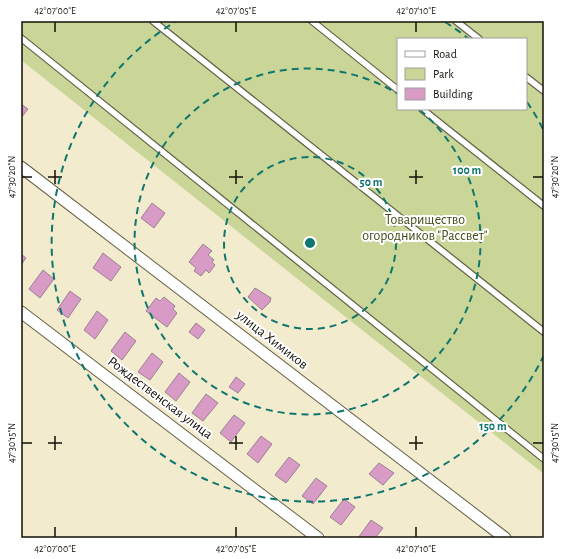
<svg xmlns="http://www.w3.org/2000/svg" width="565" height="559" font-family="'Alegreya Sans',sans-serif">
<rect width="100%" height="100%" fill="#f2ebcd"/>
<path fill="#c9d697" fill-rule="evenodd" d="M21,21H544V474L21,60ZM398,39H526V109H398Z"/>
<path fill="#d79bc6" stroke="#9b8294" d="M21,104L28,109L21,118Z
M152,203L165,213L154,228L141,218Z
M203,244L212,251L208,255L214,260L212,262L215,265L209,273L206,270L201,276L194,271L196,268L189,262Z
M103,253L121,267L111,281L93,268Z
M21,254L26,258L21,265Z
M43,270L54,279L40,298L29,289Z
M255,288L271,298L270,302L262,310L248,297Z
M70,291L81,299L68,318L57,310Z
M164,297L175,306L173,309L177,313L167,327L146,311L156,298L160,301Z
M97,311L108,320L95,339L84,330Z
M196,323L205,330L198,339L189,332Z
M125,332L136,341L122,360L111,351Z
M152,353L163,362L150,380L138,372Z
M179,373L190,382L176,401L165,392Z
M236,377L245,384L238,393L229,387Z
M206,394L218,403L203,421L192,413Z
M234,415L245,423L231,442L220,433Z
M261,436L272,444L258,463L247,454Z
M289,457L300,465L286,483L275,475Z
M379,463L394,473L383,485L369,474Z
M316,478L327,486L313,504L302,496Z
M344,499L355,507L341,525L330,517Z
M371,520L383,528L375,538H358Z"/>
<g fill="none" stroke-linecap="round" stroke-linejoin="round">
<defs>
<path id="lane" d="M153,21L544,332
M312,21L398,90
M456,21L479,39
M21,38L544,459
M526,77L544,91
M422,109L544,206"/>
<path id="street" d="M21,167L505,538
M21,312L318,538"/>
</defs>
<use href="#lane" stroke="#676147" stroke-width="8"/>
<use href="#street" stroke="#676147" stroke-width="13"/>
<use href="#lane" stroke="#fff" stroke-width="5.5"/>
<use href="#street" stroke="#fff" stroke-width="11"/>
</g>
<path fill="none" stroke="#131006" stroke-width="1.5" d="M55,22V32M236,22V32M416,22V32M55,170V184M236,170V184M416,170V184M22,177H32M48,177H62M229,177H243M409,177H423M533,177H543M55,436V450M236,436V450M416,436V450M22,443H32M48,443H62M229,443H243M409,443H423M533,443H543M55,527V537M236,527V537M416,527V537"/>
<g fill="none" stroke="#0f766e" stroke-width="2" stroke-dasharray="7 5">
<circle cx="310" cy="243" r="86"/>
<path d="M420 110A173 173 0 1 1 398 94"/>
<path d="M544 355A259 259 0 1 1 175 22M445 22A259 259 0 0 1 469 39M527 102A259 259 0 0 1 544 131"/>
</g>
<g text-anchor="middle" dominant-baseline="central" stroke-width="4" stroke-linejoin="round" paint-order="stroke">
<g font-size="14" fill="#444d1b" stroke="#fff">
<text x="425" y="220">Товарищество<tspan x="425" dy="16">огородников "Рассвет"</tspan></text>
</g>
<g font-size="14" fill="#131006" stroke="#fff">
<text transform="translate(272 340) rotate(38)">улица Химиков</text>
<text transform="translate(160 398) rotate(37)">Рождественская улица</text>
</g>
</g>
<circle cx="310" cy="243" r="6" fill="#0f766e" stroke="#fff" stroke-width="2"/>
<g font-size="12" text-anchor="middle" font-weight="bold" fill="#0f766e" stroke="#fff" stroke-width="4" stroke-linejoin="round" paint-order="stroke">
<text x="467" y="174">100 m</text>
<text x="371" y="186">50 m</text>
<text x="493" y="430">150 m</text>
</g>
<rect width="565" height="559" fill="none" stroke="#ffffff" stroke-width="44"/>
<rect x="397" y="38" width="130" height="72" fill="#ffffff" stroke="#a19f9b"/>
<rect x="405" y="51" width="20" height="6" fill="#ffffff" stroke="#a19f9b"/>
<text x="433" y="58" font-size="12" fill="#131006">Road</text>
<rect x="405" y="68" width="20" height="12" fill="#c9d697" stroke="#a19f9b"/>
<text x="433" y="78" font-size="12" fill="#131006">Park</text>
<rect x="405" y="88" width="20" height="12" fill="#d79bc6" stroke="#a19f9b"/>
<text x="433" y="98" font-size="12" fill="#131006">Building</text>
<rect x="22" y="22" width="521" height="515" fill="none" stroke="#131006" stroke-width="1.5"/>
<g font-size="10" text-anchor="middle" fill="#131006">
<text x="55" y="14">42°07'00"E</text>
<text x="236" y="14">42°07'05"E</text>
<text x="416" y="14">42°07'10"E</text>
<text transform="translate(11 177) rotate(-90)" y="4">47°30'20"N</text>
<text transform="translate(554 177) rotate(-90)" y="4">47°30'20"N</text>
<text transform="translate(11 443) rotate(-90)" y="4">47°30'15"N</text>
<text transform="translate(554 443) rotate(-90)" y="4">47°30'15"N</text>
<text x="55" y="552">42°07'00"E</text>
<text x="236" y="552">42°07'05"E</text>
<text x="416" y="552">42°07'10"E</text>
</g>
</svg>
